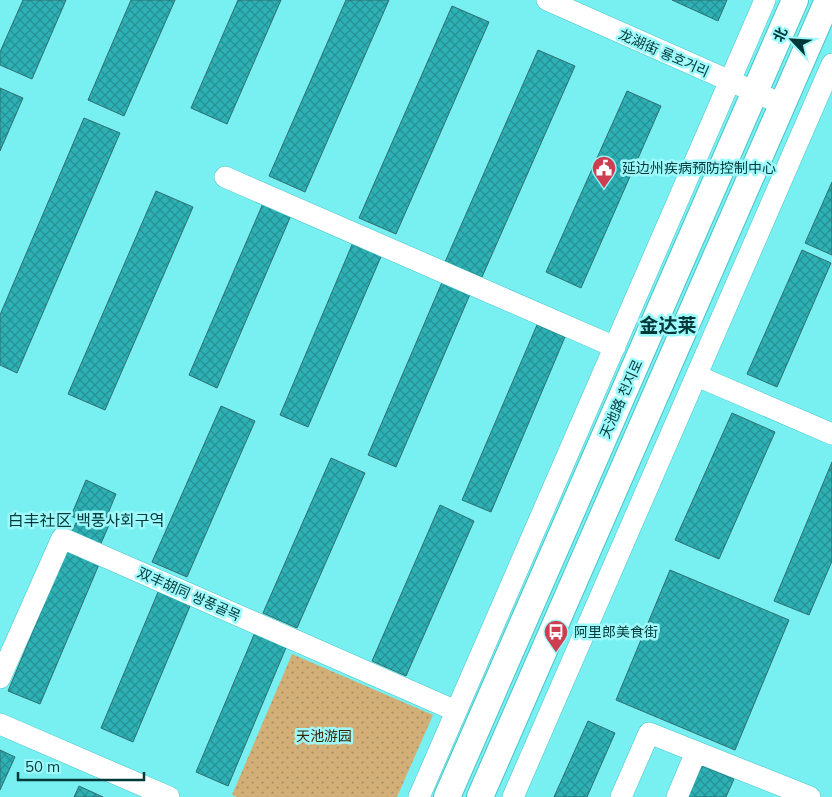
<svg xmlns="http://www.w3.org/2000/svg" width="832" height="797" font-family="Mulish,'Noto Sans SC','Noto Sans KR',sans-serif">
<defs>
<pattern id="park-dots" width="8" height="8" patternUnits="userSpaceOnUse" patternTransform="scale(1.25)"><rect width="8" height="8" fill="#d3af78"/><path d="M2 2h.1M6 6h.1" fill="none" stroke="#a98f63" stroke-width="1.8" stroke-linecap="round"/></pattern>
<pattern id="building-cross-hatch" width="8" height="8" patternUnits="userSpaceOnUse" patternTransform="scale(1.25)"><rect width="8" height="8" fill="#2eb1b5"/><path d="M0 0l8 8M0 8l8-8" fill="none" stroke="#259194"/></pattern>
</defs>
<rect width="100%" height="100%" fill="#78f0f2"/>
<path fill="url(#park-dots)" d="M292,654L433,715L397,797H237L232,795Z"/>
<path fill="url(#building-cross-hatch)" stroke="#306f71" d="M23,0H66L32,79L0,65V52Z
M131,0H175L124,116L88,100Z
M238,0H281L227,124L191,108Z
M346,0H389L305,192L269,176Z
M672,0H727L718,21Z
M452,6L489,22L396,234L359,218Z
M538,50L575,66L482,277L445,262Z
M0,88L23,98L0,151Z
M627,91L661,106L581,288L546,272Z
M84,118L120,133L17,373L0,365V315Z
M832,182V255L805,243Z
M156,191L193,207L105,410L68,394Z
M264,201L292,213L217,388L189,375Z
M354,240L383,252L308,427L280,415Z
M802,250L831,263L777,387L747,374Z
M443,280L471,292L396,467L368,455Z
M537,325L565,337L491,512L462,500Z
M221,406L255,421L187,577L152,562Z
M732,413L775,432L719,559L675,540Z
M331,458L365,473L297,628L263,613Z
M832,462V561L809,615L774,601Z
M86,480L116,494L107,516L112,518L99,548L70,535L78,519L71,516Z
M440,505L474,521L406,676L372,661Z
M68,548L100,562L40,704L8,691Z
M670,570L789,620L735,750L616,700Z
M161,585L193,599L133,742L101,728Z
M256,630L288,643L228,786L196,772Z
M588,721L615,733L587,797H554Z
M0,750L15,757L0,790Z
M702,766L734,779L726,797H688Z
M79,786L103,797H74Z"/>
<g fill="none" stroke-linecap="round" stroke-linejoin="round">
<defs>
<path id="minor" d="M547,0L782,104
M225,177L615,347
M697,376L832,434
M0,678L62,538L456,711
M0,724L169,797
M419,797L765,0
M513,797L832,64
M621,797L649,733L810,797
M677,797L696,752"/>
<path id="major" d="M447,797L795,0
M480,797L828,0"/>
</defs>
<use href="#minor" stroke="#45c3c6" stroke-width="22"/>
<use href="#major" stroke="#45c3c6" stroke-width="28"/>
<use href="#minor" stroke="#fff" stroke-width="21"/>
<use href="#major" stroke="#fff" stroke-width="26"/>
</g>
<defs>
<symbol id="civic-pin" viewBox="-11 -11 22 30"><path d="M0 17L-7.5 6A9.5 9.5 0 1 1 7.5 6Z" fill="#ce3e51" stroke="#9ef9fb"/><path d="M-.6-6.5H3V-4.5H.6V-3L4-1V1h2V6H-6V1h2V-1L-.6-3ZM-1.2 2.5V6h2.4V2.5Z" fill="#fff"/></symbol>
<symbol id="bus-pin" viewBox="-11 -11 22 30"><path d="M0 17L-7.5 6A9.5 9.5 0 1 1 7.5 6Z" fill="#ce3e51" stroke="#9ef9fb"/><path d="M-5-6H5V4H4V6H2V4H-2V6H-4V4H-5ZM-3.5-4V0h7V-4ZM-3.5 1.2v1.5H-2V1.2ZM2 1.2v1.5H3.5V1.2Z" fill="#fff"/></symbol>
</defs>
<g fill-rule="evenodd">
<use href="#civic-pin" x="590" y="154" width="28" height="38"/>
<use href="#bus-pin" x="542" y="618" width="28" height="38"/>
</g>
<g text-anchor="middle" dominant-baseline="central" stroke-width="5" stroke-linejoin="round" paint-order="stroke">
<g font-size="14" fill="#00393a" stroke="#9ef9fb">
<text transform="translate(664 53) rotate(24)">龙湖街 룡호거리</text>
<text transform="translate(621 399) rotate(-66)">天池路 천지로</text>
<text transform="translate(189 594) rotate(24)">双丰胡同 쌍풍골목</text>
</g>
<g font-size="14" fill="#00393a" stroke="#9ef9fb" text-anchor="start">
<text x="622" y="168">延边州疾病预防控制中心</text>
<text x="574" y="632">阿里郎美食街</text>
</g>
<g font-size="14" fill="#392500" stroke="#9ef9fb">
<text x="324" y="736">天池游园</text>
</g>
<g font-size="16" fill="#00393a" stroke="#9ef9fb">
<text x="86" y="520">白丰社区 백풍사회구역</text>
</g>
<g font-size="19" font-weight="bold" fill="#00393a" stroke="#9ef9fb">
<text x="668" y="325">金达莱</text>
</g>
</g>
<g transform="translate(792 40) rotate(295)" stroke="#9ef9fb" stroke-width="4" paint-order="stroke">
<path d="M0-4L9 19L0 12L-9 19Z" fill="#00393a"/>
<text y="-8" font-size="14" font-weight="bold" text-anchor="middle" fill="#00393a">北</text>
</g>
<path d="M18 772v8h126v-8" fill="none" stroke="#00393a" stroke-width="2.5"/>
<text x="25" y="772" font-size="15" fill="#00393a" stroke="#9ef9fb" stroke-width="4" paint-order="stroke">50 m</text>
</svg>
